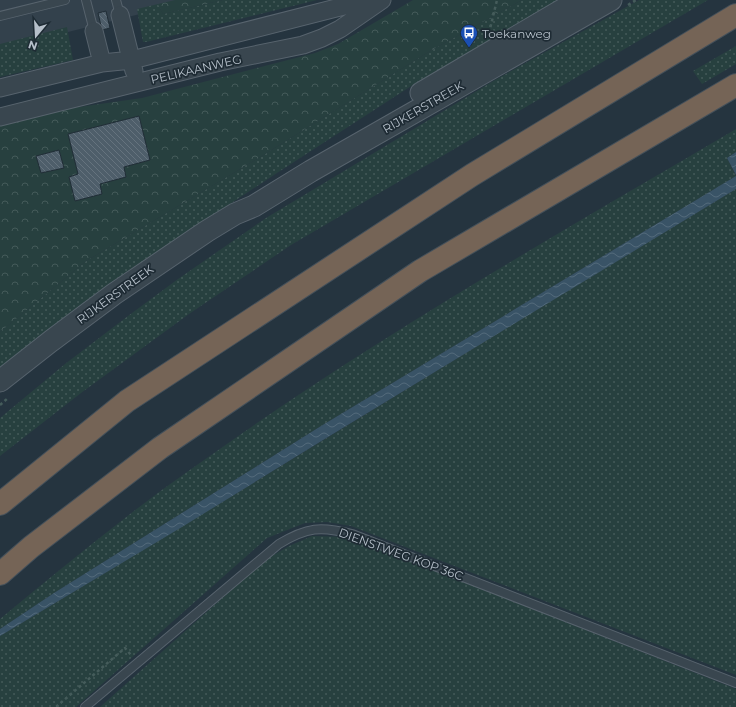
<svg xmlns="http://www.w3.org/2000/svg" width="736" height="707" font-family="Montserrat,sans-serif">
<defs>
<pattern id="grass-dots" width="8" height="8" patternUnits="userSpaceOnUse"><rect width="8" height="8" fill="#27403f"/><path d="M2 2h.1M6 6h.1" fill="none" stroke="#445a59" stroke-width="1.8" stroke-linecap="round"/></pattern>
<pattern id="forest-crowns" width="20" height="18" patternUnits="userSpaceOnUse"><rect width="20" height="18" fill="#27403f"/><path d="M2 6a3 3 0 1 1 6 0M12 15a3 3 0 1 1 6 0" fill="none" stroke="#445a59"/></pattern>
<pattern id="water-waves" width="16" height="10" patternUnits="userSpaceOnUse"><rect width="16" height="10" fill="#395366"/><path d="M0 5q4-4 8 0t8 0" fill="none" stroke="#536a7b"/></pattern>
<pattern id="building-back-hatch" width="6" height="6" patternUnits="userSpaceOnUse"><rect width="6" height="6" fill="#4e5e6a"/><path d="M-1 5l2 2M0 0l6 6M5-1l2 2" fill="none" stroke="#65737e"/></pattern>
</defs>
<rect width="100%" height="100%" fill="#25343f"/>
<path fill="#33414c" d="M0,0H196L0,49Z"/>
<path fill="url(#grass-dots)" d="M223,0H317L146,42H143L137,9L158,4L163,14Z
M522,0H570L571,1L422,79L277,173L177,239L0,371V332L86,261L257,159L430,51Z
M639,0H708L291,245L189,314L81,393L0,456V418L65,364L128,316L178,279L266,218L495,80Z
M67,27L73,60L0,77V44Z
M736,46V64L702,84L693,71Z
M736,129V152L727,158L736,176L321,426L54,593L0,629V619C41,585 82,551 125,518C163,488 204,460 244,432C402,322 570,227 736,129Z
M736,189V675L351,526L327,522L305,523L267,538L76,707H0V636C246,489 490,337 736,189Z
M312,536L349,537L736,689V707H100L265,560L289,546Z"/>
<path fill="url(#forest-crowns)" d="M175,0H223L163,14L158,4Z
M413,0H522L430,51L257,159L86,261L0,332V126L72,108L142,98L315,53L338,44Z"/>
<path fill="url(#water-waves)" d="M736,152V175L727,158Z
M736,176V189L328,437L182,527L0,636V629L54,593L321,426Z"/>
<path fill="url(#building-back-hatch)" stroke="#202d36" d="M106,11L110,28L102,30L98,13Z
M139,116L150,160L124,167L126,177L100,184L102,194L75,201L69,177L78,174L68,134Z
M59,150L64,168L41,173L36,156Z"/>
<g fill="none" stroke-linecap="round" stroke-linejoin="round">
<defs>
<path id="service" d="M86,0L94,31
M116,0L120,15
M0,16L65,0
M85,707L279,544C307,527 321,526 352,534L736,683"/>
<path id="minor" d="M120,15L134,71
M94,31L102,63
M0,88L102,63L132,60L344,6L364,0
M0,117L220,62L303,45L322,38L340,29L382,0"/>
<path id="tertiary" d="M421,93L579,0
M0,381L51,341L114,294L207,231L235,214L254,206L311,171L611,0"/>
<path id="motorway" d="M0,504L127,401L472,175L736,15
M0,574L31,547L160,448L420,271L736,85"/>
</defs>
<use href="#service" stroke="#57636d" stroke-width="10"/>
<use href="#minor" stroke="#57636d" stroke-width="19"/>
<use href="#tertiary" stroke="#57636d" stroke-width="23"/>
<use href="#motorway" stroke="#44505a" stroke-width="24"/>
<path stroke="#455c5b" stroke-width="2.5" stroke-dasharray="3 3" stroke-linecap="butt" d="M628,5L636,0
M489,33L497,0
M0,405L8,398
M58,707L57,706L125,648L131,655"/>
<use href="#service" stroke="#39464f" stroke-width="8"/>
<use href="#minor" stroke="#39464f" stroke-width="17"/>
<use href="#tertiary" stroke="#39464f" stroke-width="21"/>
<use href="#motorway" stroke="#756456" stroke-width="22"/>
</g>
<defs>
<symbol id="bus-pin" viewBox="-11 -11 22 30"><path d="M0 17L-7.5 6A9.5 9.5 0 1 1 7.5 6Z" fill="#1a4fb4" stroke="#1e2b34"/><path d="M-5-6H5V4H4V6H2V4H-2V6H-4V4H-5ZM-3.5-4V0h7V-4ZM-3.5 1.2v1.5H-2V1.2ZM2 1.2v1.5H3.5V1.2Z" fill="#fff"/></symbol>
</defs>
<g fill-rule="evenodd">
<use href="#bus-pin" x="459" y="23" width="20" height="27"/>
</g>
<g text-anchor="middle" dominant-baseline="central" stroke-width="3.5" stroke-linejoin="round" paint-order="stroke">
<g font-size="12" fill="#b6c0ca" stroke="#1e2b34" text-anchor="start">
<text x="482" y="33">Toekanweg</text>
</g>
<g font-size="12" fill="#b6c0ca" stroke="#1e2b34">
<text transform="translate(196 69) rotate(-13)">PELIKAANWEG</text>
<text transform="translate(423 107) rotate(-30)">RIJKERSTREEK</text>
<text transform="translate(115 294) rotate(-36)">RIJKERSTREEK</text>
<text transform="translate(401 554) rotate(20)">DIENSTWEG KOP 36C</text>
</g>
</g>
<g transform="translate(36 36) rotate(198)" stroke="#1e2b34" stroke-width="3" paint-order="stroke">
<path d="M0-3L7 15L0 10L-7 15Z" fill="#b6c0ca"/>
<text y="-6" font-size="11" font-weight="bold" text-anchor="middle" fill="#b6c0ca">N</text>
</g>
</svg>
